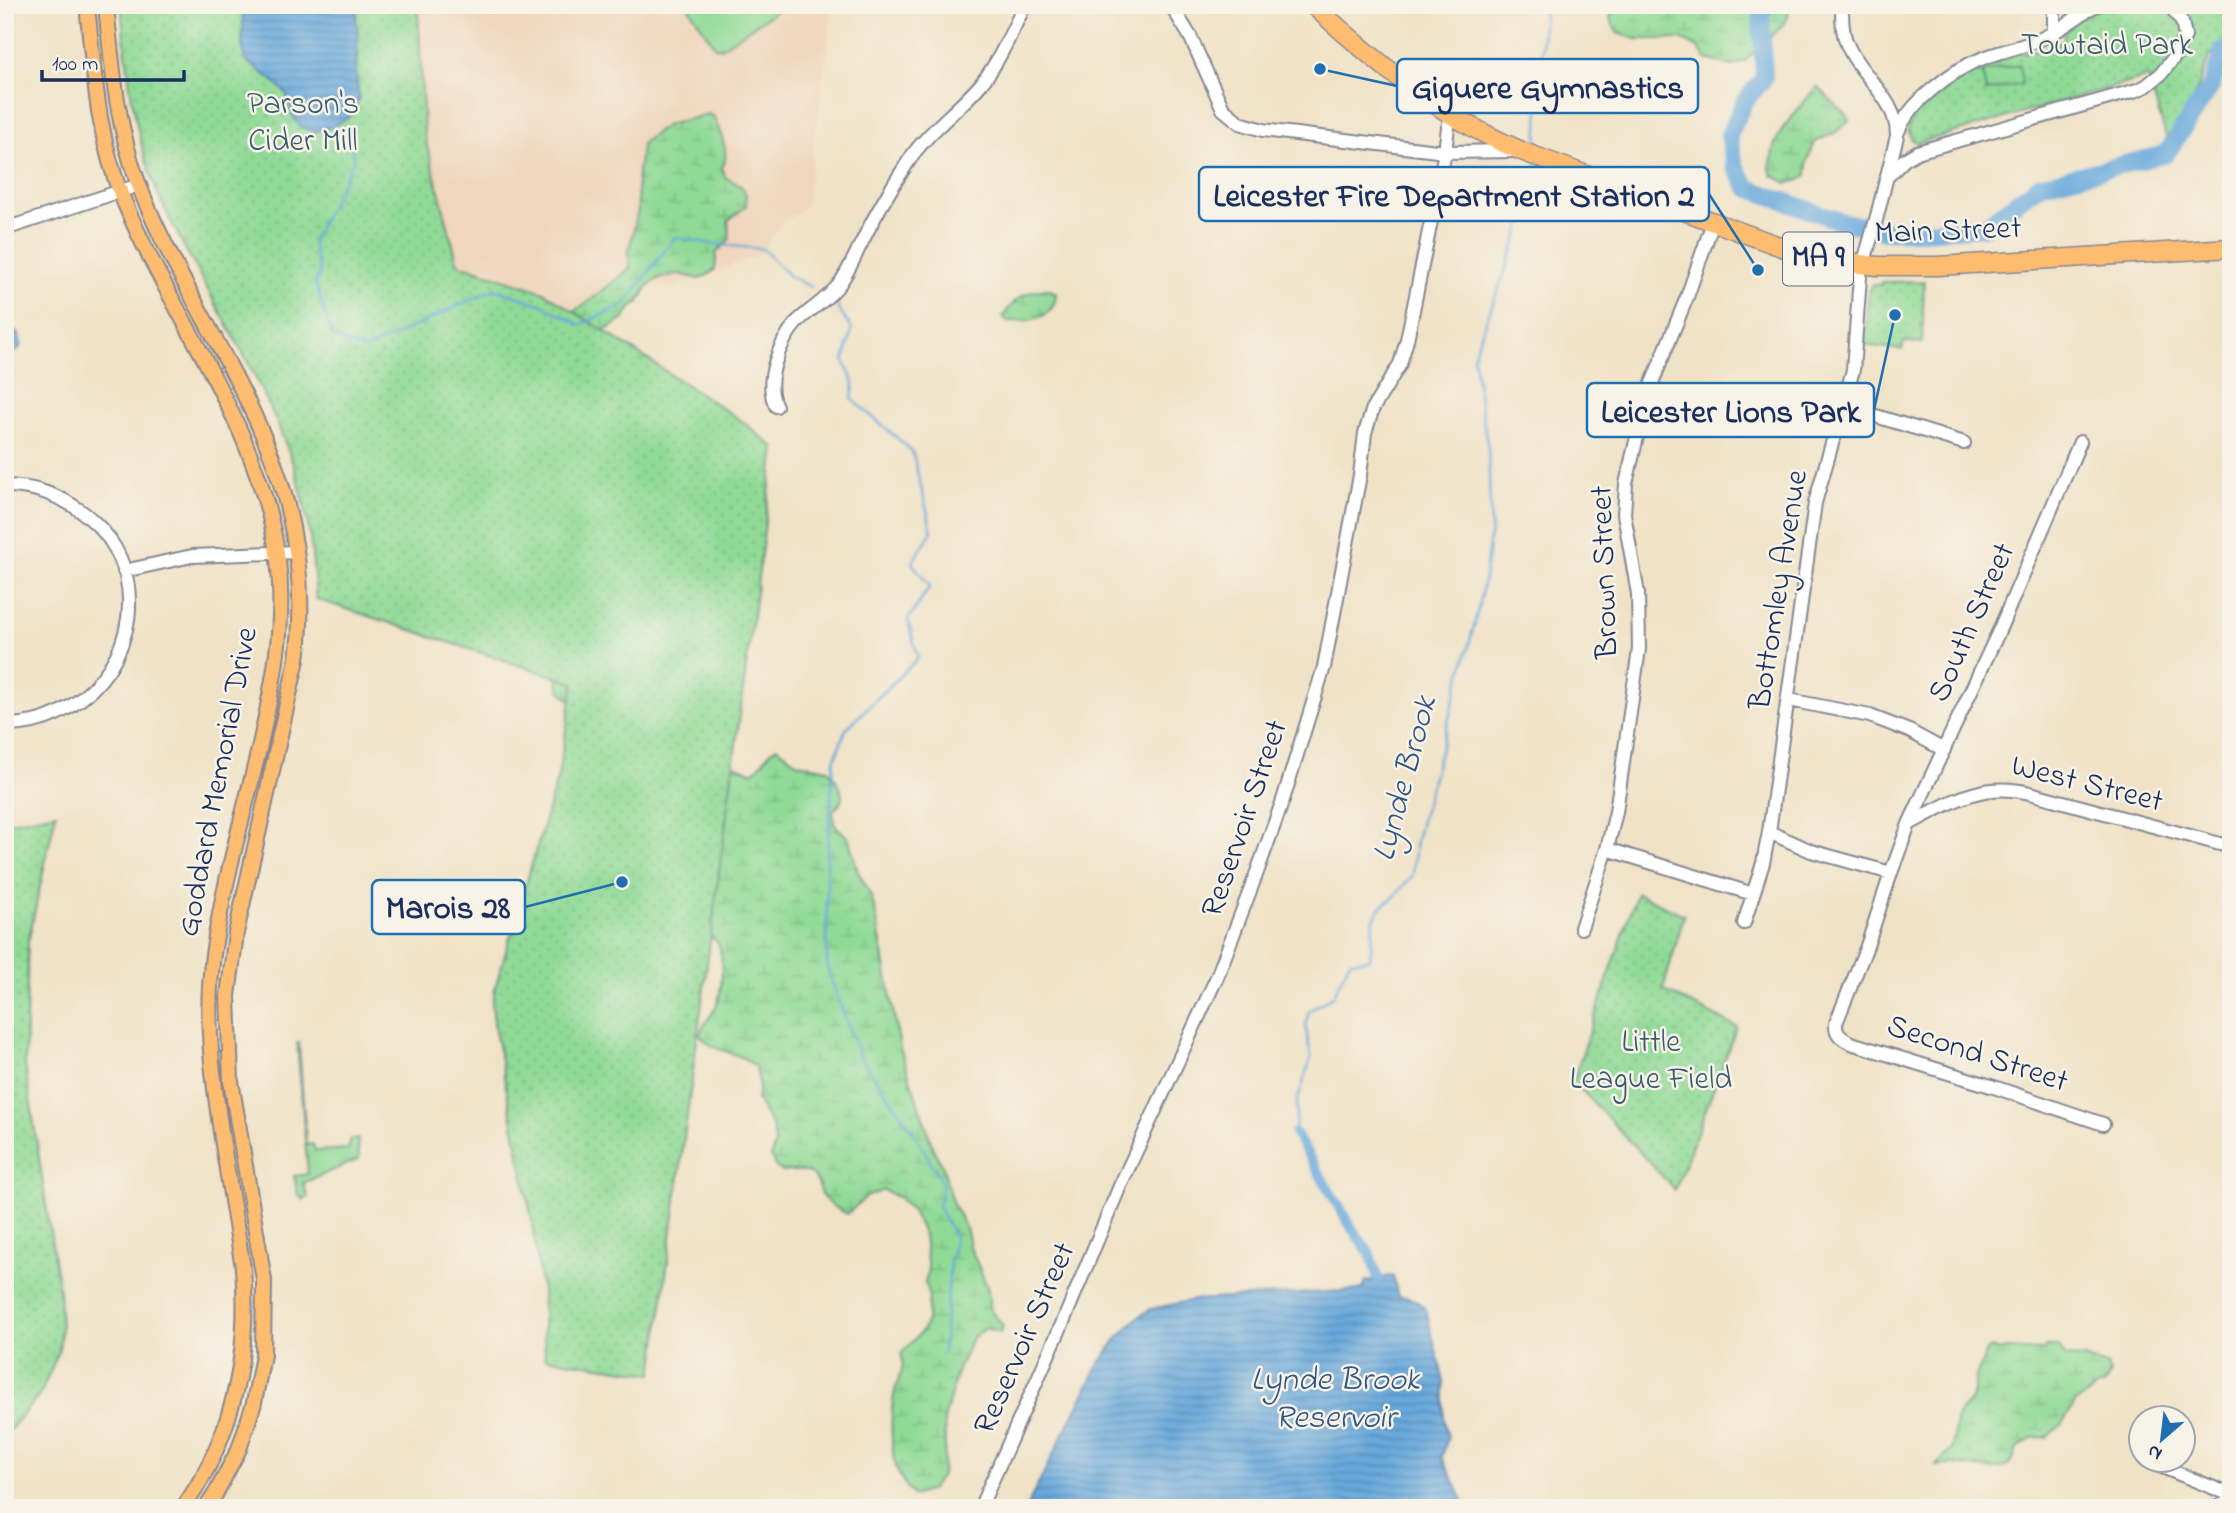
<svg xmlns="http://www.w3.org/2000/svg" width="2236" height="1513" font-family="'Indie Flower',sans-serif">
<defs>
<pattern id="grass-tufts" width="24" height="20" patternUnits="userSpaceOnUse" patternTransform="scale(1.75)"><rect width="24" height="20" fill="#90da96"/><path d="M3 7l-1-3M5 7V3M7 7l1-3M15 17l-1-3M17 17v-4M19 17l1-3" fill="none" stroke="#7cbb84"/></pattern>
<pattern id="wetland-marsh" width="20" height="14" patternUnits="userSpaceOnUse" patternTransform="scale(1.75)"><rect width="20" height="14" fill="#90da96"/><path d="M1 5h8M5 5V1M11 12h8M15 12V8" fill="none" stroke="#7cbb84"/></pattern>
<pattern id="park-dots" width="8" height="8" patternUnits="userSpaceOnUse" patternTransform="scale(1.75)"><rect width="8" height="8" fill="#90da96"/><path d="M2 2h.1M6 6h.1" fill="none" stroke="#7cbb84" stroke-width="1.8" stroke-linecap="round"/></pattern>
<pattern id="water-rules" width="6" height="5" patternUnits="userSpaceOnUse" patternTransform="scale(1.75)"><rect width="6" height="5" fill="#68a9dc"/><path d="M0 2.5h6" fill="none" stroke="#558ab6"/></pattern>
</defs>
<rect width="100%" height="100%" fill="#f7f3e8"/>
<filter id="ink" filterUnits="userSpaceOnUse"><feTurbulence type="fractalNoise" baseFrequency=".0143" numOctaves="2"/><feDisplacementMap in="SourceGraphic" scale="14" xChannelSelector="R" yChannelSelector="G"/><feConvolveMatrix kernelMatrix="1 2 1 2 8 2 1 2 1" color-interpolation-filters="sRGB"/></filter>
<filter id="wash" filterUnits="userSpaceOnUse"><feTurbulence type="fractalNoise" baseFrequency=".00686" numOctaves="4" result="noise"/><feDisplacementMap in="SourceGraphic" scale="28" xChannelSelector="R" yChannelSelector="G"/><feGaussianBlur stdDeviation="1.57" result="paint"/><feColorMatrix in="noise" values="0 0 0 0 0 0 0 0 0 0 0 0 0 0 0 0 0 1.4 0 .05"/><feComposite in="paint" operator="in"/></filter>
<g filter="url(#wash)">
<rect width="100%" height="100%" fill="#f0e2c6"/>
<path fill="#f0d6bc" d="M418,5H833L806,206L784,222L758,256L669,288L608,281L584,319L544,292L458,264L424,134Z"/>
<path fill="url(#grass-tufts)" stroke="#56847a" stroke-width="2" d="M297,1043H299L306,1144H313L315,1151L349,1149V1140L358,1139L359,1159L303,1183L308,1197L304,1200L298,1195L294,1176L308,1174Z"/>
<path fill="url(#wetland-marsh)" stroke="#56847a" stroke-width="2" d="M1615,5H1789L1788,17L1781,27L1745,61L1733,66L1706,59L1697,47L1681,39H1637L1617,33L1610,18Z
M1817,86L1847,116L1849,121L1835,133L1815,142L1807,162V175L1800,180L1787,183L1772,175L1770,168L1774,146L1783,128Z
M708,114L714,117C720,134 731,152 722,168L725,177C740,186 748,186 746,206L728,221L730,239L717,252L715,269L710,274L699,279L680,274L659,278L647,287L639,302L630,309L624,319L594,337L446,271L467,266L481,271L491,286L568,314L586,304L630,268L629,251L638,210L637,180L642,143L667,125Z
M1048,289L1056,293C1056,319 1028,322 1007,321L1003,316C1018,296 1023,292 1048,289Z
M555,667L729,763L752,772C765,766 762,755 777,747L798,763L828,769C837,780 851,800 833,810L834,824L849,839L858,872L869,891L875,910L900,1048L934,1151L943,1167L952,1202L967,1231L970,1247L987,1286L991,1311L1003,1326L1000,1333L986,1328L972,1338L957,1372L944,1420L945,1447L942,1474L931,1490L913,1496C908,1488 901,1480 898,1472C890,1454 890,1411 895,1391C898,1379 906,1367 901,1354L922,1331L927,1321L929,1297L925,1283L928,1270L924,1235L912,1211L898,1197L883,1190L866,1197L847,1214C838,1209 826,1203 821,1194C819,1190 819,1186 818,1183C811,1168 796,1170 783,1172L775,1166L771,1157L775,1143L773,1128L757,1100L759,1085L756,1067C751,1064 746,1059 741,1057C727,1051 710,1049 700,1035C701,1026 711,1016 716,1007C722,994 725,954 717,942C715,939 711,937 708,935L581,711L560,690Z
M2048,1346H2059L2065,1357L2084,1358L2107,1366L2110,1373L2105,1385L2097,1388L2076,1402L2061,1425L2047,1437L2032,1438L2016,1450C2011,1481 1975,1465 1953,1465C1948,1464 1942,1466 1936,1466L1952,1448L1957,1415L1971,1400L1976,1376L1987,1351L1991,1348L1998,1351L2007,1349L2043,1351Z"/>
<path fill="url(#park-dots)" stroke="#56847a" stroke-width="2" d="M121,5H418L424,134L458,264L544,292L742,421L775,448L653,1374L545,1358L542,1291L531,1216L495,1030L492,1004L495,988L558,776L574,683L316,599C313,557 309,514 296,473C273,400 227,326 191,259C179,237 167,215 157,192C133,132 127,70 121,5Z
M2063,5H2231V47L2209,56C2198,91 2190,113 2168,143L2148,77L1918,143L1911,139L1908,128L1915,114L1980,64L2008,53L2041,50L2064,40Z
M1924,281L1922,343L1904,342L1902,350L1864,345L1869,289L1872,284L1881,285V282Z
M56,813L28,942L25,1065L59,1290L61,1329L59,1351L41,1393L5,1436V823Z
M1637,893L1684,915L1663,990L1737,1027L1675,1190L1573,1081Z"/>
<path fill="#90da96" stroke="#56847a" stroke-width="2" d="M687,5H782L783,6L721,48L720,46L716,48Z
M2019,65L2022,84L1986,91L1982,72Z"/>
<path fill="url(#water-rules)" stroke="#426c9d" stroke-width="2" d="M244,5H358L356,20L358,32L356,74L359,99L349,117L332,127L314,132L301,127L293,117L286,93L273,81L245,60L242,45Z
M5,323L18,334L21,344L19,349L5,358Z
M1390,1276H1393L1398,1297C1410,1296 1418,1300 1426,1310L1444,1381V1418L1448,1437L1442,1457L1467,1508H1026L1099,1364L1117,1339L1137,1318L1151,1309L1194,1300L1357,1290L1363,1289L1366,1281Z"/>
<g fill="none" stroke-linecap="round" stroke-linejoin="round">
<path stroke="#68a9dc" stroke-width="2.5" d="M331,125L351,146L354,160L312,241L320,273L315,282L332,336L364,350L494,289L543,305L580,325L624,305L675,237L711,244L763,249L789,276L811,287
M1537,148L1544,5
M835,304L852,329L844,361L854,383L852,399L912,451L932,531L912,563L930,586L908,620L918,658L846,729L834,761L827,852V968L859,1055L913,1131L943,1184L938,1206L955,1238L950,1262L943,1353
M1295,1133L1297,1102L1311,1058L1306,1027L1309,1011L1333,996L1350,961L1370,959L1374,918L1382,906L1393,898L1413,875L1416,840L1475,622L1484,581L1491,529L1488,449L1473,356L1518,237L1536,165"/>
<path stroke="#68a9dc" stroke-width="10" d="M1295,1133L1351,1227L1370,1254L1378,1278"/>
<path stroke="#68a9dc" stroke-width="18" d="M1768,5L1761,12L1764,78L1745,101L1729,135L1735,166L1748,188L1840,221L1886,231H1922L1984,227L2039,185L2166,154L2212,85L2223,50H2231"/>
</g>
</g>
<g filter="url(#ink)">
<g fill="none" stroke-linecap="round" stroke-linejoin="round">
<defs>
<path id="minor" d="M1171,5L1190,36L1223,109L1240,123L1263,130L1445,152L1518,151
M2054,32V5
M1898,132C1909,103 1952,70 1981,59C2003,50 2026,47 2047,36C2065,27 2080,14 2097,5
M1889,175L1904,160L1917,152L2137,90L2146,86L2161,74L2175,56L2185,36L2182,22L2170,5
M5,229L139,185
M776,406C763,382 780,341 797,322C811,308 829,299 840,283C850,269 855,255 863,240C877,211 896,180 914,153C933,127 960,109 981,84C1000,61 1011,32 1025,5
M1843,406L1964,443
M5,486C58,486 113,522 126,576C144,652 82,726 5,725
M124,571L192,556L296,552
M1789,700L1870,716L1909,731L1944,750
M1909,824L1998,633L2080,442
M1769,832L1811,851L1891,873L1909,824C1951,802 1981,781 2030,793L2231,847
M1607,849L1753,894
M1891,873L1867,946L1836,1023C1835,1034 1841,1038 1851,1043L1994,1087L2103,1124
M1744,923L1763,863L1769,832L1815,503L1853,370L1861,264L1866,255L1877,216L1897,136C1897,97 1860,77 1847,44C1842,32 1842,18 1842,5
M1581,928L1607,849L1616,812L1639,649L1638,594L1624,514L1626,484L1646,398L1687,297L1713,222
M2145,1460L2231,1495
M980,1508L1063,1322L1120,1186L1217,977L1256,875L1283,800L1324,667L1360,475L1365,433L1373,408L1400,364L1407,340L1445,152L1448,127L1452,115
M2215,1508L2231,1501"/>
<path id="major" d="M87,5C94,71 97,137 123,199C173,320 261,427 278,560C286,625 273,686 259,749C243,817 223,885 213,955C204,1020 213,1080 223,1145C230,1186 236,1227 243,1268C250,1355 234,1436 183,1508
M106,5C112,67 117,129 140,188C174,275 229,354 265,440C294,508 307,586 297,659L236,933L228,996L231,1081L264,1280L263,1355L254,1403L239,1449L216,1493L206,1508"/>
<path id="highway" d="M1313,5C1379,65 1449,124 1532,155L1798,253L1832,261L1878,266H1938L2231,248"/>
</defs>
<use href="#minor" stroke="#868892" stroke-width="16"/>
<use href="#major" stroke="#868892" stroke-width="18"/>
<use href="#highway" stroke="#868892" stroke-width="21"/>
<use href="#minor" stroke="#fff" stroke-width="12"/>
<use href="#major" stroke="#febc70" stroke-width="14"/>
<use href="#highway" stroke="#febc70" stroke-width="18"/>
</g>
</g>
<g text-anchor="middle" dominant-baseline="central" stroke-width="5" stroke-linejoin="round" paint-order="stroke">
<rect fill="#f7f3e8" stroke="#5d6a87" stroke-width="2" x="1783" y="232.5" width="70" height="53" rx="5"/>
<g font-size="30" font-weight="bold" fill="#1b2f5e">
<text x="1818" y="259">MA 9</text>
</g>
<g font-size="32" fill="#385a6c" stroke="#f7f3e8">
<text x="2107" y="46">Towtaid Park</text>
<text x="303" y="105">Parson's<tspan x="303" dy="37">Cider Mill</tspan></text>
<text x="1651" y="1043">Little<tspan x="1651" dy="37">League Field</tspan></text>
</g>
<g font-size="32" fill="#1b2f5e" stroke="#f7f3e8">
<text transform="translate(1948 232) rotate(-2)">Main Street</text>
<text transform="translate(1606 572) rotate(-92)">Brown Street</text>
<text transform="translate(1780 590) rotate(-81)">Bottomley Avenue</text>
<text transform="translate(1973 623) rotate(-66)">South Street</text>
<text transform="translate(219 782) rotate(-79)">Goddard Memorial Drive</text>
<text transform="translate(2087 785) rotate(14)">West Street</text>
<text transform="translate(1246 819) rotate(-71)">Reservoir Street</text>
<text transform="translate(1977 1055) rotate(18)">Second Street</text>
<text transform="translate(1026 1339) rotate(-66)">Reservoir Street</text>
</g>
<g font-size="33" font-style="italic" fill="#325484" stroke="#f7f3e8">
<text transform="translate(1406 779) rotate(-75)">Lynde Brook</text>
<text x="1335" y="1381">Lynde Brook<tspan x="1335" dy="38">Reservoir</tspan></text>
</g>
</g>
<path fill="none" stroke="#1f6fb2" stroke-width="2.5" d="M1320 69L1397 86M1758 270L1709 194M1895 315L1874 410M622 882L525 907"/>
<g fill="#1f6fb2" stroke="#f7f3e8" stroke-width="2.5">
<circle cx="1320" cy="69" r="7"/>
<circle cx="1758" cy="270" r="7"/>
<circle cx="1895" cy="315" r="7"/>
<circle cx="622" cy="882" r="7"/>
</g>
<g fill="#f7f3e8" stroke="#1f6fb2" stroke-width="2.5">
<rect x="1397" y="59" width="301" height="54" rx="7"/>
<rect x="1199" y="167" width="510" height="54" rx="7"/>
<rect x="1587" y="383" width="287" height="54" rx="7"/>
<rect x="372" y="880" width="153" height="54" rx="7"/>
</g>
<g font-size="33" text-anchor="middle" font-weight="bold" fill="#1b2f5e">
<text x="1548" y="98">Giguere Gymnastics</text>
<text x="1454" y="206">Leicester Fire Department Station 2</text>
<text x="1731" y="422">Leicester Lions Park</text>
<text x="448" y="918">Marois 28</text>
</g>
<rect width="2236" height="1513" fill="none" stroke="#f7f3e8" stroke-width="28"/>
<g transform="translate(2162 1439) rotate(208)"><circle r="33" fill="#f7f3e8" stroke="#9fa5b1" stroke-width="2"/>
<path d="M0-5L12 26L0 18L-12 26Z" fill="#1f6fb2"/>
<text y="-10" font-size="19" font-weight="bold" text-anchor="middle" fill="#1b2f5e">N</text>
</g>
<path d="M42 70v10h142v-10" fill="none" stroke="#1b2f5e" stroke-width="3.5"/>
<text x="52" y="70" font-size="21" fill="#1b2f5e" stroke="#f7f3e8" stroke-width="5" paint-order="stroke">100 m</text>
</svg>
